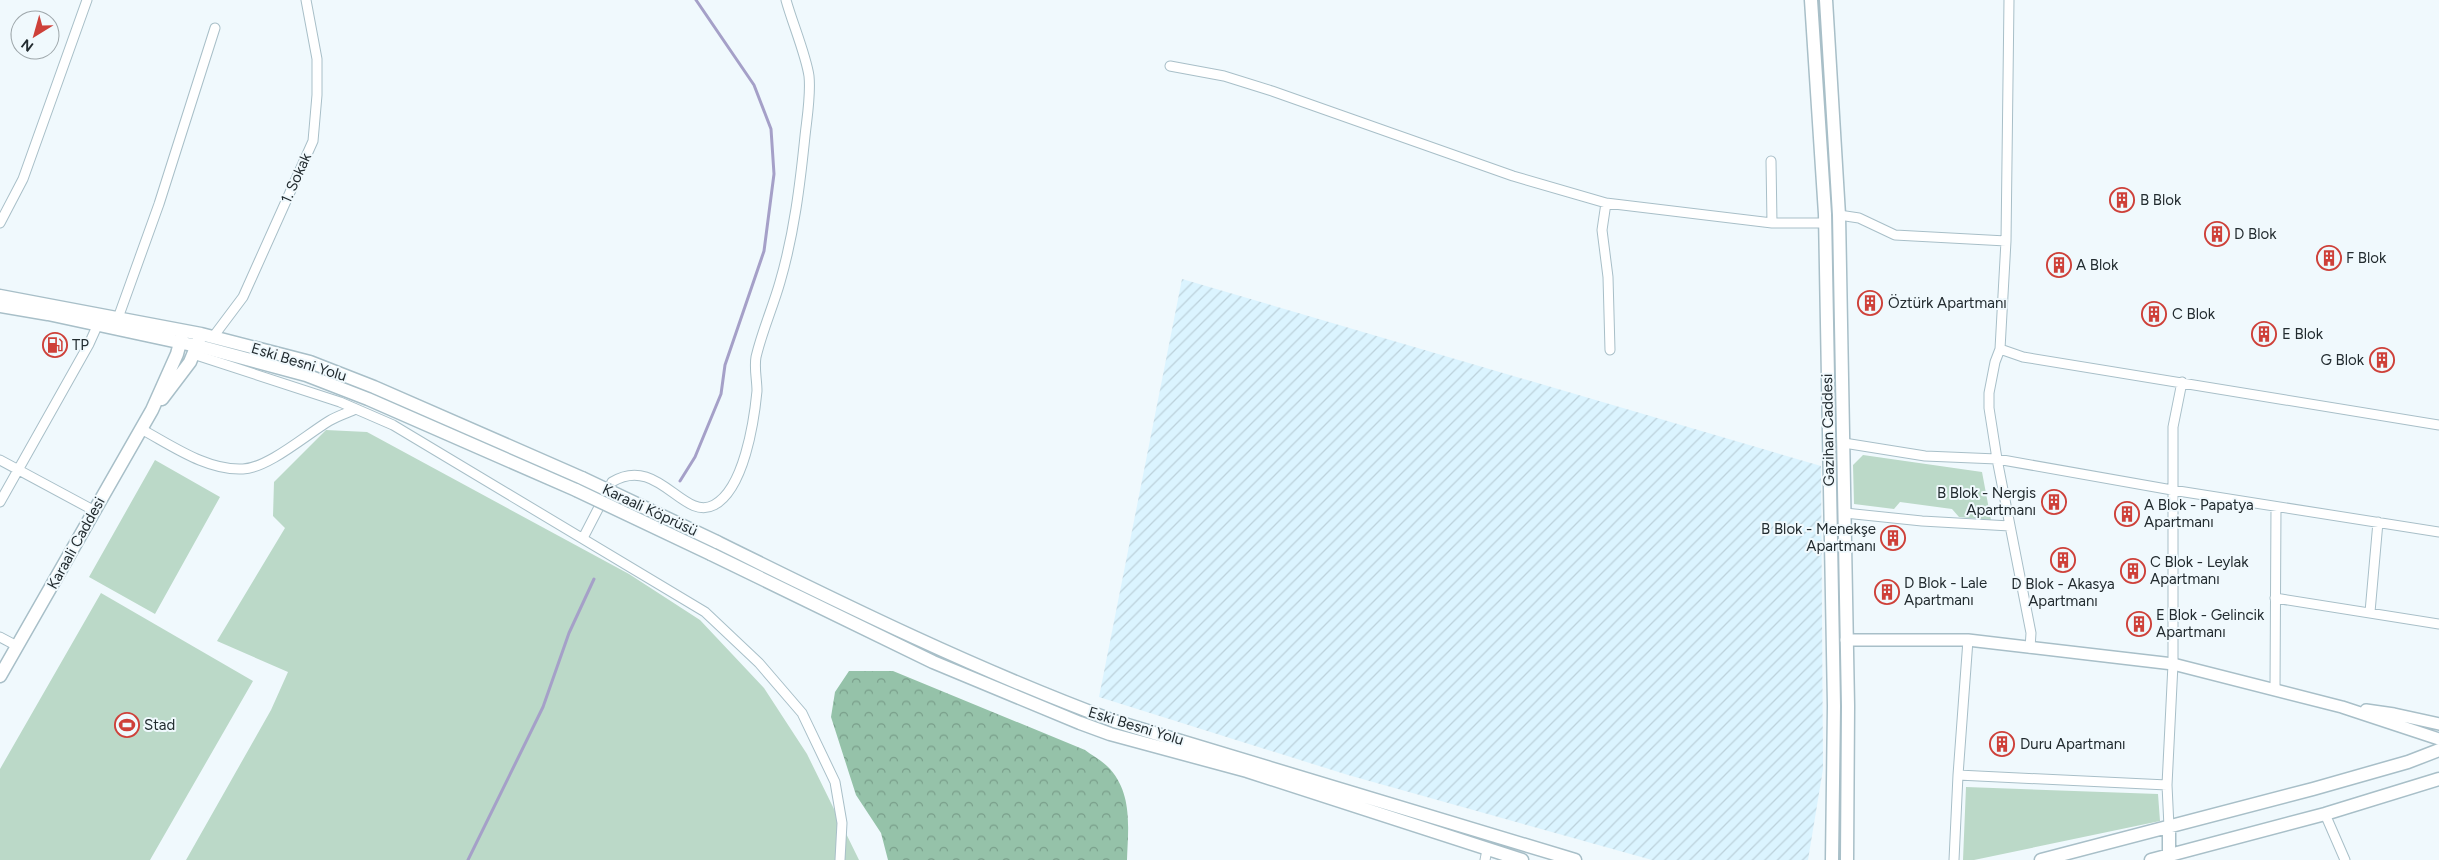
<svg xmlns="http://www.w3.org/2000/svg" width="2439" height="860" font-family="Figtree,sans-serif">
<defs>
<pattern id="industrial-furrows" width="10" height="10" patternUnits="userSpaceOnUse" patternTransform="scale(1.25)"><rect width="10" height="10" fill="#dbf4ff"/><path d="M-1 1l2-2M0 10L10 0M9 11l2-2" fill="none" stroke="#bcd1db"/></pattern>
<pattern id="forest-crowns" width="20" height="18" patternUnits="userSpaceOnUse" patternTransform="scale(1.25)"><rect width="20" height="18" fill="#95c2a9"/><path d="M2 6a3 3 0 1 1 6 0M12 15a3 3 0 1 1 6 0" fill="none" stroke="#799e8a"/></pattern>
</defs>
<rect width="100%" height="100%" fill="#f0f9fd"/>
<path fill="url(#industrial-furrows)" d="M1182,279L1821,466L1823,769L1808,860H1652L1348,775L1099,697Z"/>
<path fill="url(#forest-crowns)" d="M849,671H893L1085,750C1093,756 1104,762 1110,769C1133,795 1128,829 1127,860H888L881,833L856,795L831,717L835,692Z"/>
<path fill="#bbd9c8" d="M326,430L367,432L629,574L700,620L764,688L807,754L859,860H186L271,710L288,672L217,641L285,528L273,516L274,482Z
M1863,455L1982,472L1991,520L1959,517L1952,509L1900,502L1894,509L1854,504L1853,465Z
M155,460L220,497L155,614L89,577Z
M101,593L253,681L150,860H0V769Z
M1966,787L2158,794L2160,821L1974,860H1963Z"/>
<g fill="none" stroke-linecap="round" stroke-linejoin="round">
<path stroke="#a5a0c8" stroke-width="3" d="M680,481L695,457L721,394L725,365L764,251L774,174L771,129L754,85L696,0
M468,860L543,707L569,633L594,579"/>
<defs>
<path id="minor" d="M2009,0L2006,241L2000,349L1995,362L1989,393V408L1997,459L2031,633L2030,648
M1170,66L1224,76L1272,91L1513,176L1606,203L1772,223H1825
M1771,161L1772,223
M1606,203L1602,230L1608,277L1610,350
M1839,215L1859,218L1895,235L2006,241
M0,223L23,179L87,0
M118,318L159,204L215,28
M213,337L243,297L313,141L317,95V59L306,0
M2000,349L2023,357L2439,425
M193,354L340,402L393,425L705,612L759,663L802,713L835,782L842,823L840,860
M141,429C171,445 207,471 243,469C268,468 306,435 329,421C337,416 347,413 356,409
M1844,443L1925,456L1997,459L2172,490L2439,532
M0,460L93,510
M0,502L89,344L98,324
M1845,513L1922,521L2010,526
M583,538L612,482C658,454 683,522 714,505C744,489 754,422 757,391C757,380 754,368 756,357C762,331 773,307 780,282C794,234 800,185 805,136C807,117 811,95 809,76C806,55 792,22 786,0
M2275,598L2439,624
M2370,612L2378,522
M0,637L17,646
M2275,689L2276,507
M1958,775L2167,785
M2325,814L2345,860
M2169,827L2167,785L2173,664V427L2182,382
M1485,860L1487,850
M1954,860L1958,775L1968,640"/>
<path id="tertiary" d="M1846,640H1968L2173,664L2342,707L2439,739
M2366,710L2394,714L2439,724"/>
<path id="secondary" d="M1811,0L1825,214L1834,706L1832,860
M1826,0L1839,215L1848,706L1847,860
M0,296L201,334L310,362L374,387L582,478
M0,306L48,314L206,348L306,375L368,399L576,490
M162,399L190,362L199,340
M717,542C848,607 977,670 1114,721L1575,860
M711,554L933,662L1080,723L1110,734L1247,771L1522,860
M0,676L152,410L177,354L182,335
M2169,827V856
M2041,860L2313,789L2408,762L2439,750
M2151,860L2325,814L2439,779"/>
</defs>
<use href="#minor" stroke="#a8bfc8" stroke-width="11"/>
<use href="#tertiary" stroke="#a8bfc8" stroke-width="14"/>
<use href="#secondary" stroke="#a8bfc8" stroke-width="15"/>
<use href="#minor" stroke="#fff" stroke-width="9"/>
<use href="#tertiary" stroke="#fff" stroke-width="11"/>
<use href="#secondary" stroke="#fff" stroke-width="12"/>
<defs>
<path id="secondary-bridge" d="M582,478L717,542
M576,490L711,554"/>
</defs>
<use href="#secondary-bridge" stroke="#a8bfc8" stroke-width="15" stroke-linecap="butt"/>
<use href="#secondary-bridge" stroke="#fff" stroke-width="12"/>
</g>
<defs>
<symbol id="building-ring" viewBox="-11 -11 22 22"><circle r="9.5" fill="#f0f9fd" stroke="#ce4039" stroke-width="1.5"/><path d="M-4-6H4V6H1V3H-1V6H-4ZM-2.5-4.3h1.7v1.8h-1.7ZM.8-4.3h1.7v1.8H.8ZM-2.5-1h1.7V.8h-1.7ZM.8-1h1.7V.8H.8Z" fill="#ce4039"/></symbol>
<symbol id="fuel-ring" viewBox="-11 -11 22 22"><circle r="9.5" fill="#f0f9fd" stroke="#ce4039" stroke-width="1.5"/><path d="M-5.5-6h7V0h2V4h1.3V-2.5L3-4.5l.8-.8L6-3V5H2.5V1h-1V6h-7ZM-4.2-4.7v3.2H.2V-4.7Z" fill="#ce4039"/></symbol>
<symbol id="stadium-ring" viewBox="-11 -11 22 22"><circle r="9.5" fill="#f0f9fd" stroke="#ce4039" stroke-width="1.5"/><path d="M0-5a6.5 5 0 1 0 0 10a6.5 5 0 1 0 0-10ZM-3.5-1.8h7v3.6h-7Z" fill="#ce4039"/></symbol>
</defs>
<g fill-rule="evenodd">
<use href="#building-ring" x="2108" y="186" width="28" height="28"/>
<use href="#building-ring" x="2203" y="220" width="28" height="28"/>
<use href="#building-ring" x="2315" y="244" width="28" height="28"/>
<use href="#building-ring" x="2045" y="251" width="28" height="28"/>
<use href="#building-ring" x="1856" y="289" width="28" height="28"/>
<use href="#building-ring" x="2140" y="300" width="28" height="28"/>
<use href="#building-ring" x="2250" y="320" width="28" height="28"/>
<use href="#fuel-ring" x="41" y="331" width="28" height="28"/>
<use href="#building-ring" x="2368" y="346" width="28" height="28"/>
<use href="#building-ring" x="2040" y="488" width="28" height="28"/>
<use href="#building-ring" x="2113" y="500" width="28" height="28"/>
<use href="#building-ring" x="1879" y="524" width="28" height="28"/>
<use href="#building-ring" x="2049" y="546" width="28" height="28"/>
<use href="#building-ring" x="2119" y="557" width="28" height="28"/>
<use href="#building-ring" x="1873" y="578" width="28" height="28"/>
<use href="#building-ring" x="2125" y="610" width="28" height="28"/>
<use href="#stadium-ring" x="113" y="711" width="28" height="28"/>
<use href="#building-ring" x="1988" y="730" width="28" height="28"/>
</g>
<g text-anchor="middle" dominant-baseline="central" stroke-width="4" stroke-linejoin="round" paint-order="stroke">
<g font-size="15" fill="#232c30" stroke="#f0f9fd">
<text transform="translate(296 178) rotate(-66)">1. Sokak</text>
<text transform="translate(299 362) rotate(17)">Eski Besni Yolu</text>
<text transform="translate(1828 430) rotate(-91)">Gazihan Caddesi</text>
<text transform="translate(650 510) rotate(25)">Karaali Köprüsü</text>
<text transform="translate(76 543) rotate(-61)">Karaali Caddesi</text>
<text transform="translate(1136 726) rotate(17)">Eski Besni Yolu</text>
</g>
<g font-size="15" fill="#232c30" stroke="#f0f9fd" text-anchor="start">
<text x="2140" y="200">B Blok</text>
<text x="2234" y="234">D Blok</text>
<text x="2346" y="258">F Blok</text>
<text x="2076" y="265">A Blok</text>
<text x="1888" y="303">Öztürk Apartmanı</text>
<text x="2172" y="314">C Blok</text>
<text x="2282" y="334">E Blok</text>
<text x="72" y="345">TP</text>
<text x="2364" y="360" text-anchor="end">G Blok</text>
<text x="2036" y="493" text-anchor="end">B Blok - Nergis<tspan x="2036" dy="17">Apartmanı</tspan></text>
<text x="2144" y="505">A Blok - Papatya<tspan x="2144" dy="17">Apartmanı</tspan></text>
<text x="1876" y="529" text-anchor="end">B Blok - Menekşe<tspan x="1876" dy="17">Apartmanı</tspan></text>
<text x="2150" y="562">C Blok - Leylak<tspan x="2150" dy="17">Apartmanı</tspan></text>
<text x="1904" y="583">D Blok - Lale<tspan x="1904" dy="17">Apartmanı</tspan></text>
<text x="2063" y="584" text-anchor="middle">D Blok - Akasya<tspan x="2063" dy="17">Apartmanı</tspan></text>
<text x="2156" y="615">E Blok - Gelincik<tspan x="2156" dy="17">Apartmanı</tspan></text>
<text x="144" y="725">Stad</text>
<text x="2020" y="744">Duru Apartmanı</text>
</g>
</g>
<g transform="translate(35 35) rotate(217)"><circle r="24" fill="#f0f9fd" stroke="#9ea7ab"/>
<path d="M0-4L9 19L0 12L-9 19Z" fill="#ce4039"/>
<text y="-8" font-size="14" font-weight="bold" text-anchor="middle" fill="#232c30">N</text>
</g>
</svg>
